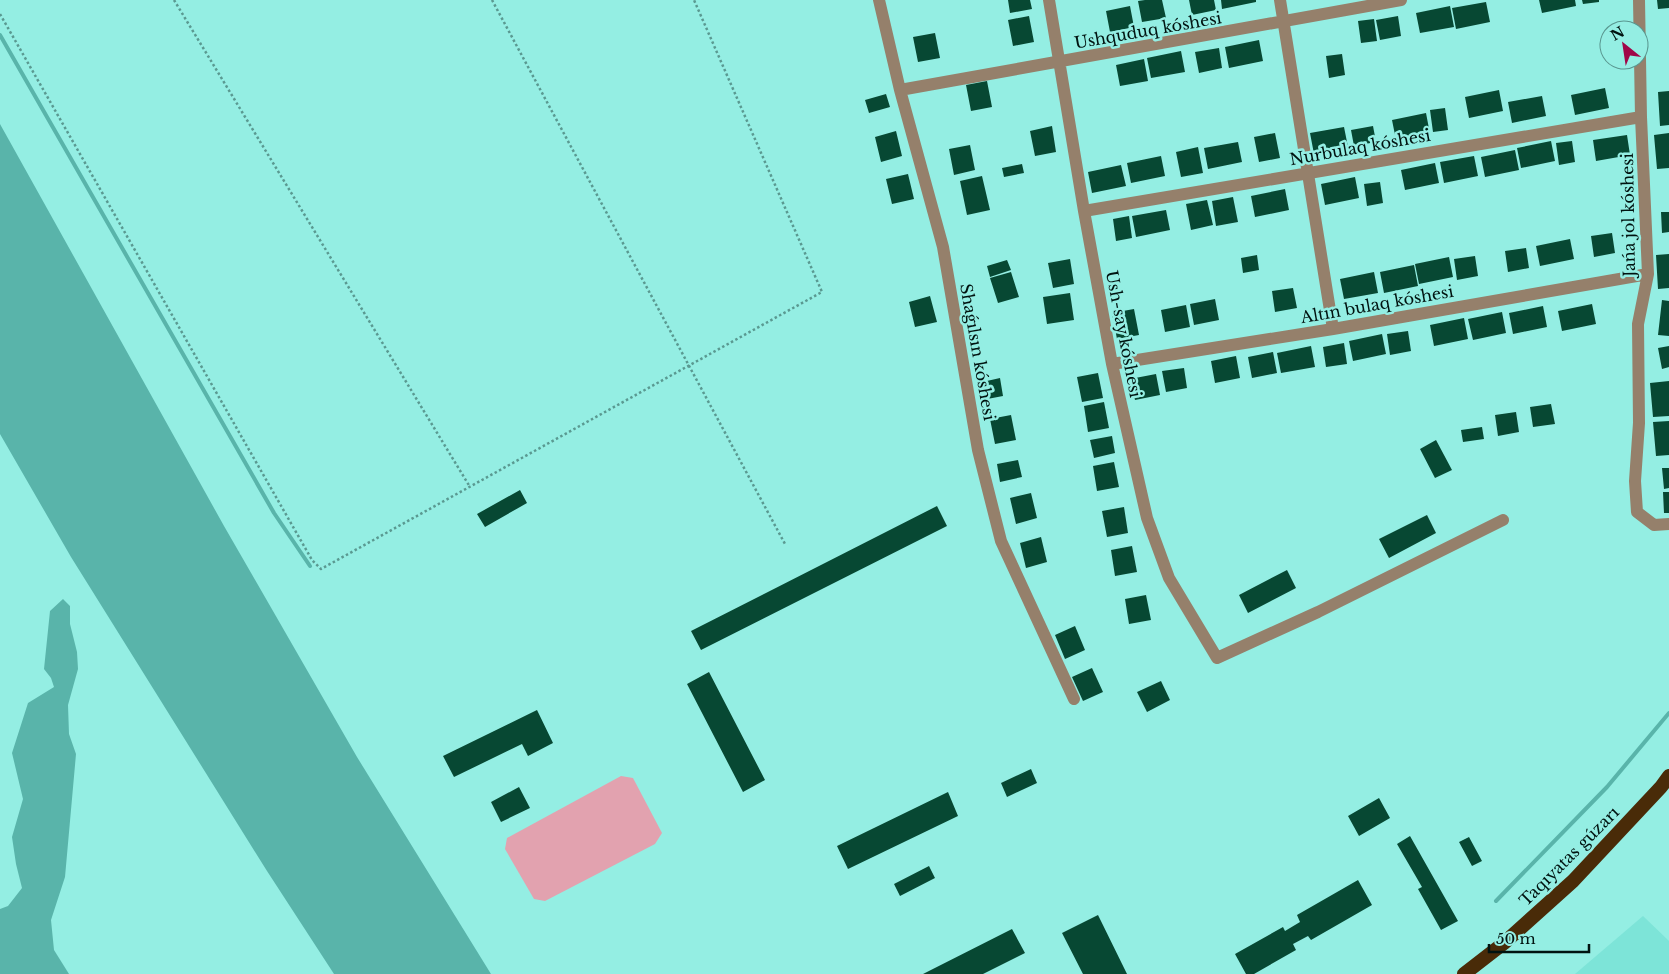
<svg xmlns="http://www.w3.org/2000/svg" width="1669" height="974" font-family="'Libre Baskerville',serif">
<rect width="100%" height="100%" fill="#94eee3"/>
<path fill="#7de4d8" d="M1643,916L1669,941V974H1575Z"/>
<path fill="#e2a2af" d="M621,776L633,778L662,833L655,844L545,901L534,899L505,849L507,838Z"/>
<path fill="#59b4aa" d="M0,124L224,526L357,757L491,974H334L267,871L71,557L0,434Z
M63,599L70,606V624L77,652L78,669L68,705L69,734L76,754L65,877L51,920L54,950L69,974H0V909L8,906L22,888L16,864L12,837L23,799L12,753L28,703L54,687L51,678L44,669L50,611Z"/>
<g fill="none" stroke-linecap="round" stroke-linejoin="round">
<path stroke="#59b4aa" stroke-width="4" d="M0,35L274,513L310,566
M1496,901L1607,787L1669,713"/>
</g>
<path fill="#074833" d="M1008,0H1030L1032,9L1010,13Z
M1145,0H1162L1166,18L1142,22L1138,1Z
M1189,0H1214L1216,10L1192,15Z
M1221,0H1256V2L1222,9Z
M1539,0H1575L1576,6L1542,13Z
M1582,0H1599V2L1583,4Z
M1657,0H1669V8L1658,9Z
M1486,2L1490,22L1456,29L1452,8Z
M1130,6L1134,27L1110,32L1106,11Z
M1450,6L1454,27L1420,33L1416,13Z
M1029,16L1034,42L1013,46L1008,20Z
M1398,16L1401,36L1380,40L1376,20Z
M1374,19L1377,41L1361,43L1358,21Z
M935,33L940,58L918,62L913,37Z
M1259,40L1263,61L1229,68L1225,47Z
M1219,48L1222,68L1199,73L1195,52Z
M1181,51L1185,72L1151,78L1147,58Z
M1342,54L1345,75L1329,78L1326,56Z
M1144,59L1148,81L1120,86L1116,65Z
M987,81L992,107L971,111L966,85Z
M1605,88L1609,108L1575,115L1571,95Z
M1499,90L1503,111L1469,118L1465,97Z
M1669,91V125L1660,126L1658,92Z
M886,94L890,107L869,113L865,100Z
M1542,96L1546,116L1512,123L1508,102Z
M1445,108L1448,130L1433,132L1430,110Z
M1426,113L1430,134L1396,140L1392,120Z
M1052,126L1056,152L1035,156L1030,131Z
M1373,126L1376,142L1354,146L1351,130Z
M1344,127L1348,147L1314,154L1310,133Z
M896,131L902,156L881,162L875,137Z
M1275,133L1280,158L1259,162L1254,137Z
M1669,133V168L1657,169L1654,135Z
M1627,135L1630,155L1596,161L1593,140Z
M1551,141L1555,161L1521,168L1517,148Z
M1572,141L1575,162L1559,165L1556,143Z
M1238,142L1242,162L1208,169L1204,148Z
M970,145L975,170L954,175L949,149Z
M1198,147L1203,173L1181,177L1176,152Z
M1515,150L1519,170L1485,177L1481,157Z
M1161,156L1165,176L1131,183L1127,163Z
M1474,156L1478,176L1444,183L1440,162Z
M1435,163L1439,183L1405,190L1401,170Z
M1022,164L1024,173L1004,177L1002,168Z
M1121,165L1126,186L1092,193L1088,172Z
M908,174L914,199L892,204L886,179Z
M982,176L990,210L967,215L960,181Z
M1355,177L1359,198L1325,205L1321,184Z
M1380,182L1383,203L1367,206L1364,184Z
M1285,189L1289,210L1255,217L1251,196Z
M1233,197L1238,222L1216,226L1212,201Z
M1207,200L1213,225L1191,230L1186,204Z
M1166,210L1170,230L1136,237L1132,216Z
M1661,212H1669V232L1662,233Z
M1129,216L1132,238L1116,241L1113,219Z
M1612,233L1615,253L1594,257L1591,236Z
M1570,239L1574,259L1540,266L1536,246Z
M1526,248L1529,268L1508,272L1505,251Z
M1669,254V288L1658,289L1656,255Z
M1257,255L1259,270L1243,273L1241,258Z
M1475,256L1478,276L1457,280L1454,259Z
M1449,257L1453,277L1419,284L1415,264Z
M1070,259L1074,284L1053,288L1048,263Z
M1007,260L1011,270L990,277L987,266Z
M1414,265L1418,286L1384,293L1380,272Z
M1011,272L1019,297L998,303L990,278Z
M1374,272L1378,293L1344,299L1340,279Z
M1293,288L1297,308L1275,312L1272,291Z
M1070,293L1074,320L1047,324L1043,297Z
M930,296L937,322L915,327L909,302Z
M1215,299L1219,320L1194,325L1190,304Z
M1662,300L1669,301V336L1658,335Z
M1592,304L1596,324L1562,331L1558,311Z
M1186,305L1190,327L1165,332L1161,310Z
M1543,306L1547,327L1513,334L1509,313Z
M1134,309L1139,335L1117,339L1112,313Z
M1502,312L1506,333L1473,340L1468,319Z
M1464,318L1468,339L1434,346L1430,325Z
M1408,331L1411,351L1390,355L1387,334Z
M1382,334L1386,354L1353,361L1349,341Z
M1344,343L1347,364L1326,367L1323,347Z
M1311,346L1315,367L1281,373L1277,353Z
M1669,346V367L1662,369L1658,348Z
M1273,352L1277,373L1252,378L1248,357Z
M1236,356L1240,378L1215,383L1211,361Z
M1184,368L1187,388L1166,392L1162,371Z
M1098,373L1103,398L1082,402L1077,377Z
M1156,374L1160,395L1135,400L1130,379Z
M1000,378L1003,396L982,400L978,383Z
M1669,381V416L1653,417L1650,383Z
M1104,402L1109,428L1088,432L1084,406Z
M1551,404L1555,424L1533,427L1530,407Z
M1516,412L1519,432L1498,436L1495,415Z
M1011,415L1016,440L995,444L990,419Z
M1669,421V455L1656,456L1653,422Z
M1482,427L1484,439L1463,442L1461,430Z
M1112,436L1115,453L1094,458L1090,440Z
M1436,440L1452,470L1435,478L1420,449Z
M1018,460L1022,477L1000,482L997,464Z
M1114,462L1119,487L1097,491L1093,466Z
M1662,468H1669V488L1664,489Z
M520,490L527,503L485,527L477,514Z
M1663,492H1669V513H1664Z
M1031,493L1037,518L1016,524L1010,498Z
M937,506L947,526L701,650L691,631Z
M1124,507L1128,533L1107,537L1102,511Z
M1427,515L1436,533L1389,558L1379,539Z
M1041,537L1047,562L1026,568L1020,543Z
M1132,546L1137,572L1115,576L1111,550Z
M1287,570L1296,588L1248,613L1239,595Z
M1146,595L1151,620L1129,624L1125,599Z
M1075,626L1085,650L1065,659L1055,635Z
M1092,668L1103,692L1083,701L1072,677Z
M709,672L765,780L743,792L687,684Z
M1161,681L1170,700L1147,712L1137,692Z
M537,710L553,743L528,756L522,744L454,777L443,756Z
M1031,769L1037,783L1007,797L1001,783Z
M519,787L530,808L501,822L491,802Z
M948,792L958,816L848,869L837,846Z
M1379,798L1390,818L1359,836L1348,816Z
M1410,836L1458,921L1441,930L1418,889L1422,887L1397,844Z
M1469,837L1482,861L1472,866L1459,842Z
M929,866L935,878L900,896L894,884Z
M1358,880L1372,905L1311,940L1308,936L1293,944L1296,950L1254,974H1246L1235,954L1283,927L1285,931L1300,922L1297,915Z
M1098,915L1127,974H1083L1062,933Z
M1012,929L1025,953L983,974H923Z"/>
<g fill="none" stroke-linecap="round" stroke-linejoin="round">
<path stroke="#5a9991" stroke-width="2.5" stroke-dasharray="2.5 2.5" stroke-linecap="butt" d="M174,0L470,487
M492,0L785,544
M0,14L312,560L321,569L822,292L694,0"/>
<path stroke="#95806b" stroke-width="12" d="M879,0L900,90L943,247L978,450L1001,541L1074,699
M1049,0L1084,211L1112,364L1147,518L1169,578L1217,658L1318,612L1503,520
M1280,0L1333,329
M1639,0L1641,117L1648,274L1638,324L1639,423L1635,481L1637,512L1654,525L1669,524
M900,90L1401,0
M1084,211L1641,117
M1112,364L1333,329L1648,274"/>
<path stroke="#492b08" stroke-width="14" d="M1464,974L1504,943L1573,881L1661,787L1669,776"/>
</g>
<g text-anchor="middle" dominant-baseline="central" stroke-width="5" stroke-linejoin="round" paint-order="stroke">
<g font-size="16" fill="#001310" stroke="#94eee3">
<text transform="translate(1148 30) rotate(-10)">Ushquduq kóshesi</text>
<text transform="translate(1360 147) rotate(-10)">Nurbulaq kóshesi</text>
<text transform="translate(1628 215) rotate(-91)">Jańa jol kóshesi</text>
<text transform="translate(1377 304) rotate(-10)">Altın bulaq kóshesi</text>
<text transform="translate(1124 334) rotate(79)">Ush-say kóshesi</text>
<text transform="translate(978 352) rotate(80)">Shaǵılsın kóshesi</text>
<text transform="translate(1569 856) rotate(-45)">Taqıyatas gúzarı</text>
</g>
</g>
<g transform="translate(1624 45) rotate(330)"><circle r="24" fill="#94eee3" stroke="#59968f"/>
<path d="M0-4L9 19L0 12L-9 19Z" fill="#a00648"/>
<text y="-8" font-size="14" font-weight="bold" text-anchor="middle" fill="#001310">N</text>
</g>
<path d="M1489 944v8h100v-8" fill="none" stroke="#001310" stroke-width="2.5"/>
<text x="1496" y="944" font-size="15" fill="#001310" stroke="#94eee3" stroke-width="4" paint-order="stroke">50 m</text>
</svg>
